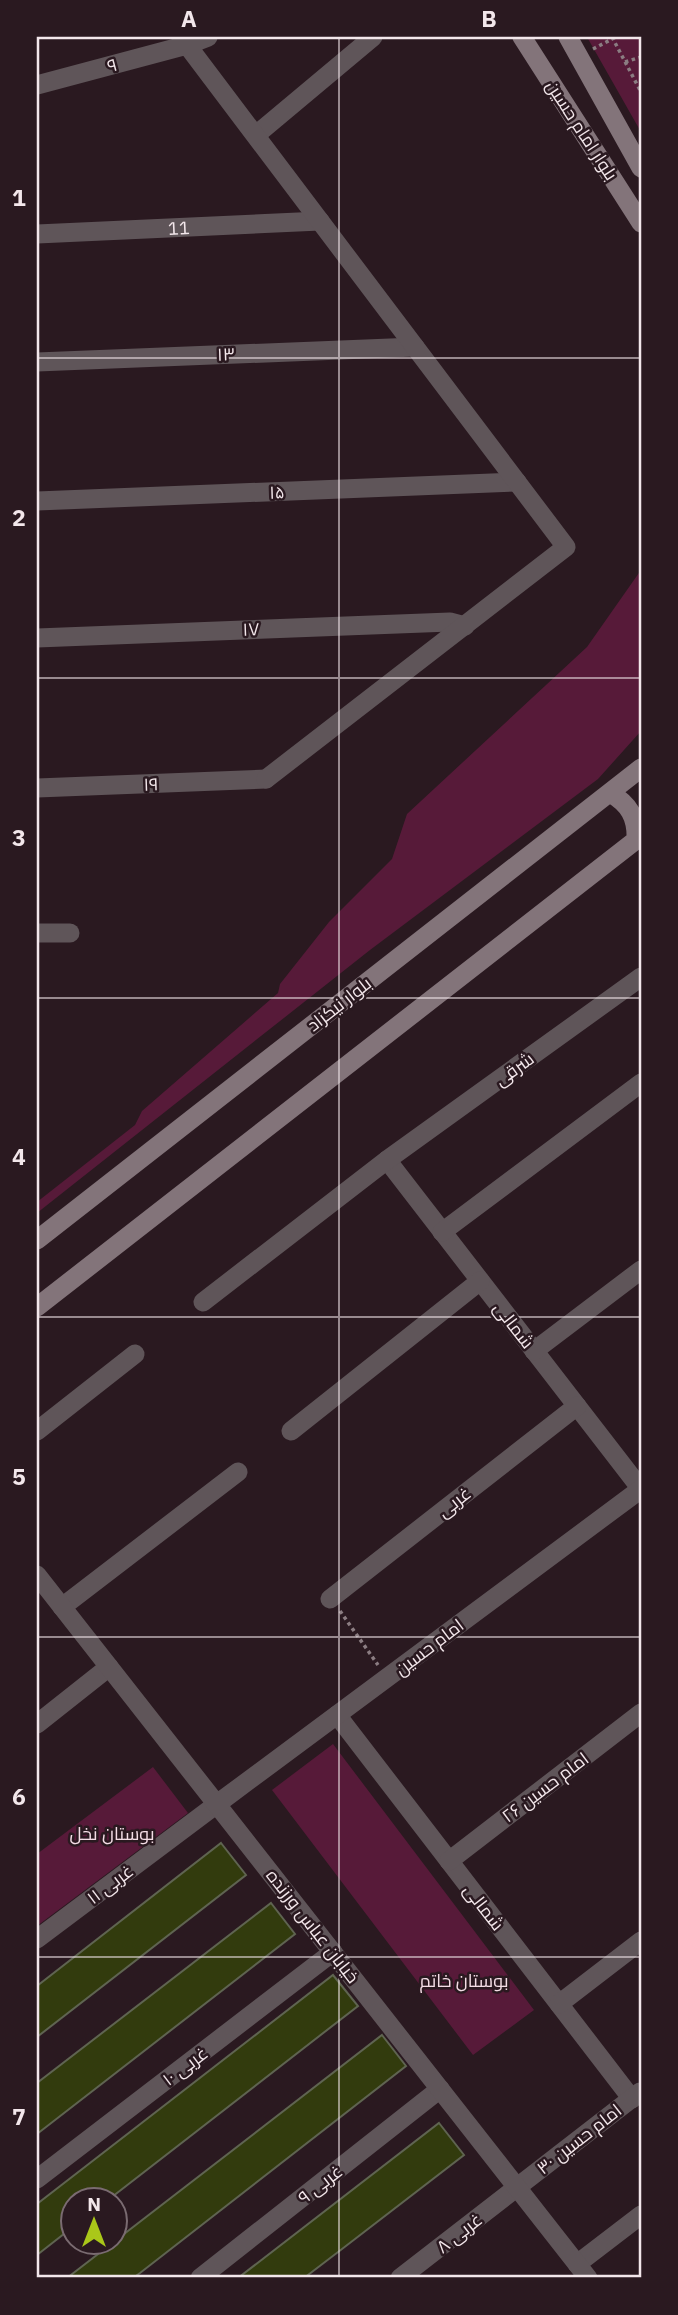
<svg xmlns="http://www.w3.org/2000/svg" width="678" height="2315" font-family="'IBM Plex Sans',Cairo,sans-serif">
<rect width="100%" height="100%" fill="#2a1920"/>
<path fill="#571a39" d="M587,37H641V132Z
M641,570V731L598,779L370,950L37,1213V1202L135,1125L142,1111L278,993L280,984L329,922L392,859L407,814L587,647Z
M333,1744L534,2010L473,2055L272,1790Z
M153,1767L188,1813L37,1926V1854Z"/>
<path fill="#323b0d" stroke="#5f6451" stroke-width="2" d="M221,1843L246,1875L37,2037V1986Z
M271,1903L295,1934L37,2134V2083Z
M333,1975L358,2006L108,2200H74V2226L37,2255V2204Z
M382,2035L406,2066L140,2273L133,2278H67Z
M439,2123L464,2155L342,2249L304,2278H238Z"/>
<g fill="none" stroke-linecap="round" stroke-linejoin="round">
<path stroke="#8b7d82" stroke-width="3.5" stroke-dasharray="3.5 3.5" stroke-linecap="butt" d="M612,37L641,92
M593,49L616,37
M625,62L641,57
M340,1611L378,1665"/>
<g stroke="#5f5559" stroke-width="19">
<path d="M256,135L373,37"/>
<path id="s1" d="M37,234L320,221"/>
<path d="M37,362L415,347"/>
<path d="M37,501L517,482"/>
<path d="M37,638L450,622L465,626"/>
<path d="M37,788L266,779"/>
<path d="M37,933H70"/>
<path d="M387,1160L641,1489"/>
<path d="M442,1232L641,1083"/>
<path d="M203,1302L387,1160L641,977"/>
<path d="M534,1351L641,1270"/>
<path d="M37,1431L135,1354"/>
<path d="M291,1431L480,1281"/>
<path d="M330,1599L577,1406"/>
<path d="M62,1607L238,1472"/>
<path d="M337,1715L632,2099"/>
<path d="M37,1724L109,1667"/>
<path d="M449,1861L641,1713"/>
<path d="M37,1939L217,1804"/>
<path d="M559,2004L641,1941"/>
<path d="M37,2179L333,1952"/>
<path d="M577,2264L641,2215"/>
<path d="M200,2278L440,2089"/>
<path d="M400,2278L640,2092"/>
</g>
<path stroke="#5f5559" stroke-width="19" d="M187,45L566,547L266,779
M37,85L187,45L208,37
M37,1575L588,2278
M217,1804L641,1489"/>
<path stroke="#83747a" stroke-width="19" d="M522,37L641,223
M568,37L641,168
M610,793C629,804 637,817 636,840
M37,1240L641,768
M37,1307L636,840H641"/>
</g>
<path fill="none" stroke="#f3e7eb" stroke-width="2" stroke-opacity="0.55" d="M339,37V2278M37,358H641M37,678H641M37,998H641M37,1317H641M37,1637H641M37,1957H641"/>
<g text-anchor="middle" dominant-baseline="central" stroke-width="5" stroke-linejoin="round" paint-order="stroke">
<g font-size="18" fill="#f3e7eb" stroke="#2a1920">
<text transform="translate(112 65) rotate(-15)">۹</text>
<text transform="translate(582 130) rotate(57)">بلوار امام حسین</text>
<text stroke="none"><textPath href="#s1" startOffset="142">11</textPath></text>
<text transform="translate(226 354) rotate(-2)">۱۳</text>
<text transform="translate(277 492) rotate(-2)">۱۵</text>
<text transform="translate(251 629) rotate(-2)">۱۷</text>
<text transform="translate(151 784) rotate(-2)">۱۹</text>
<text transform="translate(339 1004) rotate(-38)">بلوار نیکزاد</text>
<text transform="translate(514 1069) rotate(-36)">شرقی</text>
<text transform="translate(514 1325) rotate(52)">شمالی</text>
<text transform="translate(454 1502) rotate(-38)">غربی</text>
<text transform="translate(429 1647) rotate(-37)">امام حسین</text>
<text transform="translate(545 1787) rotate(-37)">امام حسین ۲۶</text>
<text transform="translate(110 1884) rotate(-37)">غربی ۱۱</text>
<text transform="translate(484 1907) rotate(52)">شمالی</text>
<text transform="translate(313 1926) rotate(52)">خیابان عباس ورزنده</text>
<text transform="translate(185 2066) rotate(-37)">غربی ۱۰</text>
<text transform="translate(579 2139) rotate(-38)">امام حسین ۳۰</text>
<text transform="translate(320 2184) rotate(-38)">غربی ۹</text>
<text transform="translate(459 2233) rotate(-38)">غربی ۸</text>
</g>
<g font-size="18" fill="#f4dde6" stroke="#2a1920">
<text x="112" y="1833">بوستان نخل</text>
<text x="464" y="1980">بوستان خاتم</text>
</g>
</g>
<rect width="678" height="2315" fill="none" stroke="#2a1920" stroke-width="77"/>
<g transform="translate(94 2221)"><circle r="33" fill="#2a1920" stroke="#7a6b71" stroke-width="2"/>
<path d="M0-5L12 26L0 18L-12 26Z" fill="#aac719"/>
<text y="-10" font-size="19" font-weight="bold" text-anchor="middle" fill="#f3e7eb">N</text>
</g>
<rect x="38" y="38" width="602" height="2238" fill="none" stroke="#f3e7eb" stroke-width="2.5"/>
<g font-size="23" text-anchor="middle" font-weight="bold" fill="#f3e7eb">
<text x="189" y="27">A</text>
<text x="489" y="27">B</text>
<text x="19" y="206">1</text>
<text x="19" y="526">2</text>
<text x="19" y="846">3</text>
<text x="19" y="1165">4</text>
<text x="19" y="1485">5</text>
<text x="19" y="1805">6</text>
<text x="19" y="2125">7</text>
</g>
</svg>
